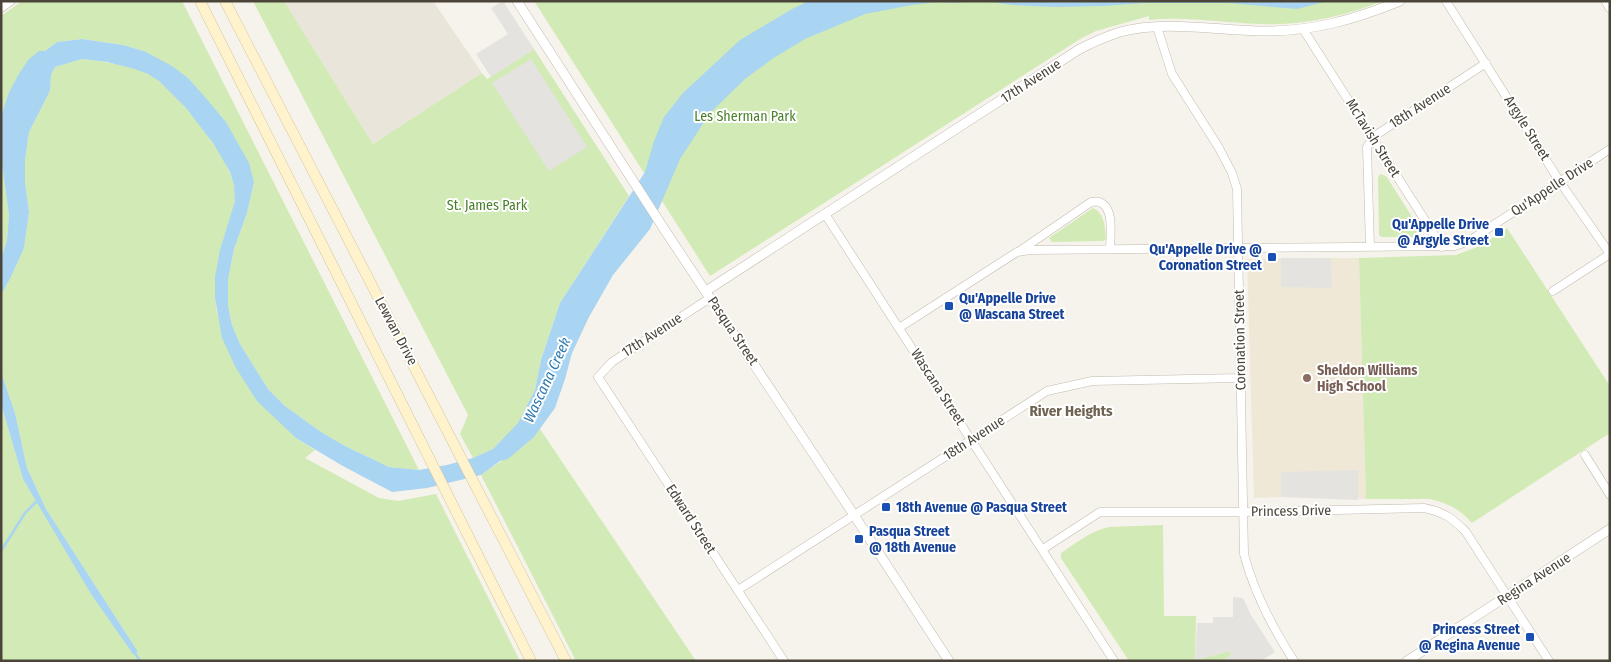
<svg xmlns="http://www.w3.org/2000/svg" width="1611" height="662" font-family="'Fira Sans Condensed',sans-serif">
<rect width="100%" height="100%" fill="#f6f3ec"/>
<path fill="#eae5da" d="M284,1H433L482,73L373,144Z"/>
<path fill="#efe8d6" d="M1281,258H1359L1366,499L1281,497L1254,498L1247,259Z"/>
<path fill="#d2eab5" d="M22,1H182L419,470L389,467L345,446L321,432L285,406L268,389L240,344L232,325L228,306V280L234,249L247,213L254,182L226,122L188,78L144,51L123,45L82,39L57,42L45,51L28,60L9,92L1,116V16Z
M253,1H284L373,144L482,73L487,79L534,49L629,196L560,303L541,360L535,390L518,424L493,449L473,458L460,434L468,415Z
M534,1H1383C1344,16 1303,26 1260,24C1223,23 1187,16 1149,20V16L1096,31L1080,39L710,276Z
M82,59C104,62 129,64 149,74C174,88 219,146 230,173C234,181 235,190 235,199C235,210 228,224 225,235C217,261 213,286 217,313L296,438L315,450L305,458L379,498L398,501L436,494L520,661H1V404L23,479L138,652L46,509L27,468L15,413L1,372V295L11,277L24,248L29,212L25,182V160L29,132L50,91L51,75L55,67Z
M1,157L9,215L7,240L1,259Z
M1380,174L1386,176L1416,223L1417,231L1413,237H1382L1379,235L1378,178Z
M1093,208C1105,214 1105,227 1106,239L1103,241L1052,242L1049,238Z
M1507,228L1610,386V433L1472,523C1460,509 1447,503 1430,499H1366L1359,258L1456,255L1480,246Z
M540,429L696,661H576L481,475C501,460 524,450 540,429Z
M1163,525L1164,616H1196L1195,660L1229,651L1231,655L1223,661H1129L1061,558V553C1076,543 1091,531 1109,527Z"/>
<path fill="#e5e3e0" d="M503,1L534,49L491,77L476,54L508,34L491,8Z
M531,59L587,147L549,171L492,83Z
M1281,258H1331L1332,288L1281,287Z
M1358,470V500L1281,497V472Z
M1233,597L1243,598L1251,615L1275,652L1261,661H1223L1231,655L1229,651L1195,660L1197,623H1213V617H1233Z"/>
<path fill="#a9d4f2" d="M809,1H970L957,3L938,2L912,5L865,14L805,39L772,59L745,79L710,113L680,159L650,229L613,275L589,317L572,353L565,379L555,408L534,437L508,459L500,461L481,475L427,488L392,492L341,465L296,438L257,401L236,368L222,338L215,298V277L220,250L235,201L234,185L230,172L213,143L186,108L159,81L148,74L135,69L107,62L82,59L55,67L51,75L50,91L29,132L25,160V182L29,212L24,248L11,277L1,295V259L7,240L9,215L1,157V116L9,92L19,74L28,60L39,51H45L57,42L82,39L123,45L144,51L172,66L188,78L205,97L226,122L249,163L254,182L247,213L234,249L228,280V306L232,325L240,344L268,389L285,406L321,432L345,446L389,467L419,470L447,465L473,458L493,449L518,423L535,390L541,360L560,303L645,172L654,141L664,117L683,93L740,40L792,9Z
M984,1H1328L1297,9L1227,3H1144L1103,6L1056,7L1013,5Z
M1,372L15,413L27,468L46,509L138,652L133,654L91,594L23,479L1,404Z"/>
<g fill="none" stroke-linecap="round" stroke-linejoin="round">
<path stroke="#a9d4f2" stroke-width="2.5" d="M1,551L25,513L36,502
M134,652L140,661"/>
<defs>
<path id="minor" d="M1446,1L1560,182L1610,254
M1,8L11,1
M1157,27L1172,74L1219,148L1232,173L1237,189L1244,554C1254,593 1272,627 1294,661
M1303,29L1442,247
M825,214L1114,661
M1370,247L1367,147L1373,137L1486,63
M1021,250L1091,202C1094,202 1097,201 1099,202C1115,207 1110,236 1110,249
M1553,291L1610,254
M710,298L612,362L598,377L784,661
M899,328L1017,252L1030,250L1455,246L1469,241L1610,149
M1585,455L1610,495
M1043,549L1100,512H1243L1424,508C1444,512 1452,518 1466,532L1549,661
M738,590L1047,391L1092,381L1240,378"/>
<path id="tertiary" d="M517,1L666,232L854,515L949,661
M1606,1L1610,8
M706,291L1078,50C1091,43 1105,37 1120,32C1162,20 1216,30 1260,31C1311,32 1353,20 1400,1
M1407,661L1610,529"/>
<path id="secondary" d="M200,1L531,661
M225,1C338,222 453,440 566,661"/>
</defs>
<use href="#minor" stroke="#c2bbae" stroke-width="9"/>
<use href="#tertiary" stroke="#c2bbae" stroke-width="10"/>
<use href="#secondary" stroke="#d6c79b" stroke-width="11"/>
<use href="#minor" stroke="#fff" stroke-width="8"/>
<use href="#tertiary" stroke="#fff" stroke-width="9"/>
<use href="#secondary" stroke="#fff3cd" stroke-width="10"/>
</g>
<g fill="#1a4fb4" stroke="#fff" stroke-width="2">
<rect x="1494" y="227" width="10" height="10" rx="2.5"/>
<rect x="1267" y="252" width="10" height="10" rx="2.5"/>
<rect x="944" y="301" width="10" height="10" rx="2.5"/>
<rect x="881" y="502" width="10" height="10" rx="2.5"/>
<rect x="854" y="534" width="10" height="10" rx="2.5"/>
<rect x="1525" y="632" width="10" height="10" rx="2.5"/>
</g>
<circle fill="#8d6e63" stroke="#fff" stroke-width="2" cx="1307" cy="378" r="5"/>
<g text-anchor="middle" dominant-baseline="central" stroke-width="4" stroke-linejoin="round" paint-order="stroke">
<g font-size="14" fill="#4b4439" stroke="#fff">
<text transform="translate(1031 81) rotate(-33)">17th Avenue</text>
<text transform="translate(1420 106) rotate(-33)">18th Avenue</text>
<text transform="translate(1527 128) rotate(58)">Argyle Street</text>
<text transform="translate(1373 138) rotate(58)">McTavish Street</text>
<text transform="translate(1552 187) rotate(-33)">Qu'Appelle Drive</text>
<text transform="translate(396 331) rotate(62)">Lewvan Drive</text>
<text transform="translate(733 331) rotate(56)">Pasqua Street</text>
<text transform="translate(652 335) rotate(-33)">17th Avenue</text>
<text transform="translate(1240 340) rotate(-91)">Coronation Street</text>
<text transform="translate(938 387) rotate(57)">Wascana Street</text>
<text transform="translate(974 438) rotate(-33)">18th Avenue</text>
<text transform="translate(1291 511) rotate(-1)">Princess Drive</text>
<text transform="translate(691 519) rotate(57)">Edward Street</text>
<text transform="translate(1534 579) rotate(-33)">Regina Avenue</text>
</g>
<g font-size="14" fill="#4a7f2a" stroke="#fff">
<text x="745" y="116">Les Sherman Park</text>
<text x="487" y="205">St. James Park</text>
</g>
<g font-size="14" font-weight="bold" fill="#164399" stroke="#fff" text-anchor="end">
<text x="1489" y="224">Qu'Appelle Drive<tspan x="1489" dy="16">@ Argyle Street</tspan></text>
<text x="1262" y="249">Qu'Appelle Drive @<tspan x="1262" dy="16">Coronation Street</tspan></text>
<text x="959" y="298" text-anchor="start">Qu'Appelle Drive<tspan x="959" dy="16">@ Wascana Street</tspan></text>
<text x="896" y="507" text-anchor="start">18th Avenue @ Pasqua Street</text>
<text x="869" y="531" text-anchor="start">Pasqua Street<tspan x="869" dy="16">@ 18th Avenue</tspan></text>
<text x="1520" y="629">Princess Street<tspan x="1520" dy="16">@ Regina Avenue</tspan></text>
</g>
<g font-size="14" font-weight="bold" fill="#785e54" stroke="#fff" text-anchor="start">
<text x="1317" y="370">Sheldon Williams<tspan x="1317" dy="16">High School</tspan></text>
</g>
<g font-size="15" font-style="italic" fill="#2e7ab2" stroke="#fff">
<text transform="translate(547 380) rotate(-65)">Wascana Creek</text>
</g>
<g font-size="15" font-weight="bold" fill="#6e6250" stroke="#fff">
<text x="1071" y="411">River Heights</text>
</g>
</g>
<rect width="1611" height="662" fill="none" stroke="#4b4439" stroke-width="5"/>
</svg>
